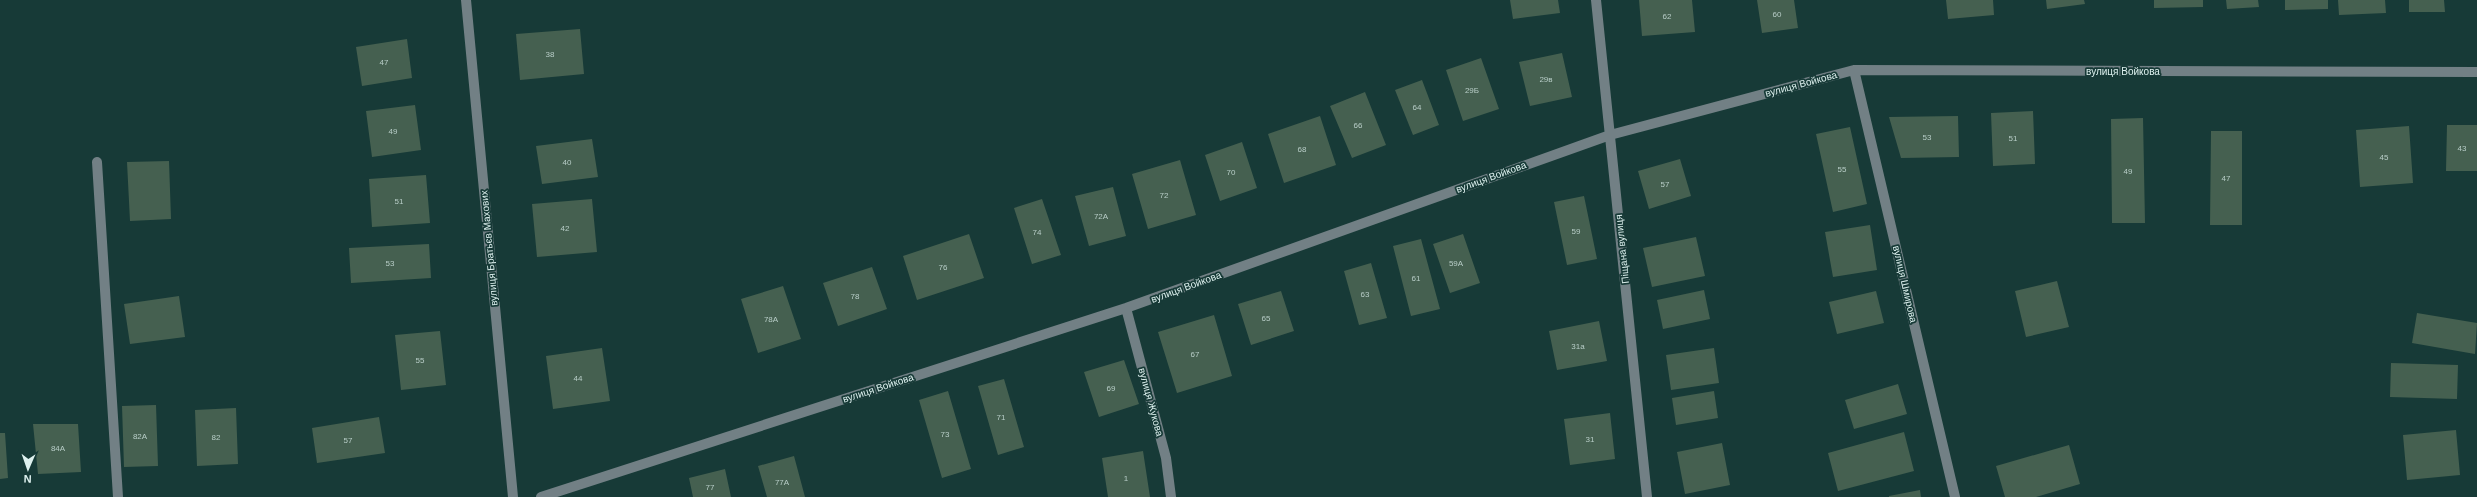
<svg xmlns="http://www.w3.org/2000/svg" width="2477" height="497" font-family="Arial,sans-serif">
<rect width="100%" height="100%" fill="#173a37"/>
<path fill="#456050" d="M1510,0H1558L1560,13L1513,19Z
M1639,0H1692L1695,32L1642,36Z
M1757,0H1794L1798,28L1762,33Z
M1946,0H1993L1994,15L1948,19Z
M2046,0H2084L2085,4L2047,9Z
M2154,0H2203V7L2154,8Z
M2226,0H2258L2259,7L2227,9Z
M2285,0H2328V9L2285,10Z
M2338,0H2385L2386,13L2339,15Z
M2409,0H2444L2445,12H2409Z
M580,29L584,74L520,80L516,34Z
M407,39L412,78L362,86L356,47Z
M1562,53L1572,97L1530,106L1519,62Z
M1481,58L1499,109L1463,121L1446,70Z
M1422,80L1439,125L1413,135L1395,90Z
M1365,92L1386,145L1352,158L1330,106Z
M415,105L421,150L372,157L366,111Z
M2033,111L2035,164L1993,166L1991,113Z
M1320,116L1336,165L1284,183L1268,134Z
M1958,116L1959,157L1901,158L1889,117Z
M2143,118L2145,223H2112L2111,119Z
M2447,125H2477V171H2446Z
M2409,126L2413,183L2360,187L2356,130Z
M1850,127L1867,204L1833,212L1816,134Z
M2211,131H2242V225H2210Z
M592,139L598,177L542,184L536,146Z
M1242,142L1257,188L1220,201L1205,155Z
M1680,159L1691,196L1649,209L1638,171Z
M1180,160L1196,215L1148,229L1132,174Z
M169,161L171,219L130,221L127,162Z
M426,175L430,223L372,227L369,179Z
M1113,187L1126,236L1089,246L1075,196Z
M1584,196L1597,259L1567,265L1554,202Z
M592,199L597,252L537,257L532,204Z
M1042,199L1061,255L1032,264L1014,208Z
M1870,225L1877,270L1833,277L1825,232Z
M969,234L984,278L917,300L903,256Z
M1463,234L1480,283L1450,293L1433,244Z
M1696,237L1705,276L1652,287L1643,248Z
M1421,239L1440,309L1411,316L1393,246Z
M429,244L431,278L351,283L349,248Z
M1371,263L1387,318L1359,325L1344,271Z
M872,267L887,309L838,326L823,283Z
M2057,281L2069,327L2026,337L2015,291Z
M783,286L801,339L758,353L741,299Z
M1704,290L1710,319L1663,329L1657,300Z
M1281,291L1294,331L1251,345L1238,304Z
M1876,291L1884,323L1837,334L1829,302Z
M179,296L185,337L130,344L124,304Z
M2417,313L2477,323L2475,354L2412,343Z
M1214,315L1232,376L1177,393L1158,332Z
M1599,321L1607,361L1557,370L1549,331Z
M440,331L446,385L401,390L395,335Z
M602,348L610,401L553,409L546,356Z
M1714,348L1719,383L1671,390L1666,355Z
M1124,360L1139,404L1099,417L1084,372Z
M2391,363L2458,365L2457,399L2390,397Z
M1004,379L1024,447L998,455L978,386Z
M1898,384L1907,414L1854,429L1845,400Z
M948,391L971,469L942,478L919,400Z
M1714,391L1718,418L1676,425L1672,398Z
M156,405L158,466L124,467L122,406Z
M236,408L238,464L197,466L195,410Z
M1610,413L1615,459L1570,465L1564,419Z
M379,417L385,453L317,463L312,428Z
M33,424H78L81,472L38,474Z
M2456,430L2460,475L2407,480L2403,435Z
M1904,432L1914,471L1838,491L1828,453Z
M0,433H5L8,478L0,479Z
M1722,443L1730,485L1685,494L1677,452Z
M2069,445L2080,484L2036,497H2005L1996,466Z
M1143,451L1150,497H1108L1102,458Z
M794,456L805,497H767L758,466Z
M725,469L731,497H693L689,478Z
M1920,490L1921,497H1889V496Z"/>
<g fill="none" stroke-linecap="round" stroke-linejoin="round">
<path stroke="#728085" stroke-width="10" d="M466,0L513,497
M1596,0L1647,497
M1854,70L1955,497
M97,162L118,497
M1126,308L1166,458L1171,497
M541,497L1126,308L1610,135L1854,70L2477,72"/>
</g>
<g text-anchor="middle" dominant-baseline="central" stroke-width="3.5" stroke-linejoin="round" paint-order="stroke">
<g font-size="8" fill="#b8cdc7">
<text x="1777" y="14">60</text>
<text x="1667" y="16">62</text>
<text x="550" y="54">38</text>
<text x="384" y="62">47</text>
<text x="1546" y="79">29в</text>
<text x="1472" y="90">29Б</text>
<text x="1417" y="107">64</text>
<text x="1358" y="125">66</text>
<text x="393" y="131">49</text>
<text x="1927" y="137">53</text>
<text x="2013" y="138">51</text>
<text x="2462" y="148">43</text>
<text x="1302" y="149">68</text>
<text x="2384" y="157">45</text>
<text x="567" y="162">40</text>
<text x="1842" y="169">55</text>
<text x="2128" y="171">49</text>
<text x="1231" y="172">70</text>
<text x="2226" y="178">47</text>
<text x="1665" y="184">57</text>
<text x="1164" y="195">72</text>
<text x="399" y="201">51</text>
<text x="1101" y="216">72А</text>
<text x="565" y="228">42</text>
<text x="1576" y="231">59</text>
<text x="1037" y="232">74</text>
<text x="390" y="263">53</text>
<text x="1456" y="263">59А</text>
<text x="943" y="267">76</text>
<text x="1416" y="278">61</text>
<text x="1365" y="294">63</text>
<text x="855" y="296">78</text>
<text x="1266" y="318">65</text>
<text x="771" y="319">78А</text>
<text x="1578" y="346">31а</text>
<text x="1195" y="354">67</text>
<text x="420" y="360">55</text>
<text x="578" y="378">44</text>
<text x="1111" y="388">69</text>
<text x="1001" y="417">71</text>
<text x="945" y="434">73</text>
<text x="140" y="436">82А</text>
<text x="216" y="437">82</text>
<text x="1590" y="439">31</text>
<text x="348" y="440">57</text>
<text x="58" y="448">84А</text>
<text x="1126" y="478">1</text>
<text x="782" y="482">77А</text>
<text x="710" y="487">77</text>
</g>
<g font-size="10" fill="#def1ef" stroke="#173a37">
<text x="2123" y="71">вулиця Войкова</text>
<text transform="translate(1801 84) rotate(-15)">вулиця Войкова</text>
<text transform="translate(1491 177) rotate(-20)">вулиця Войкова</text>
<text transform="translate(489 248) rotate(-95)">вулиця Братьєв Махових</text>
<text transform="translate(1622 249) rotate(-96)">Піщана вулиця</text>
<text transform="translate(1905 284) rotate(77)">вулиця Шмирова</text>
<text transform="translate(1186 287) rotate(-20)">вулиця Войкова</text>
<text transform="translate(878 388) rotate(-18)">вулиця Войкова</text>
<text transform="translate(1151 402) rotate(75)">вулиця Жукова</text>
</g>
</g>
<g transform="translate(28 469) rotate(182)" stroke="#173a37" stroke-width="3" paint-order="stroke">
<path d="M0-3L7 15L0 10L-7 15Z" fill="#def1ef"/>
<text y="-6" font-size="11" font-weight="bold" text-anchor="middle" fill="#def1ef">N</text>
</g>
</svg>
